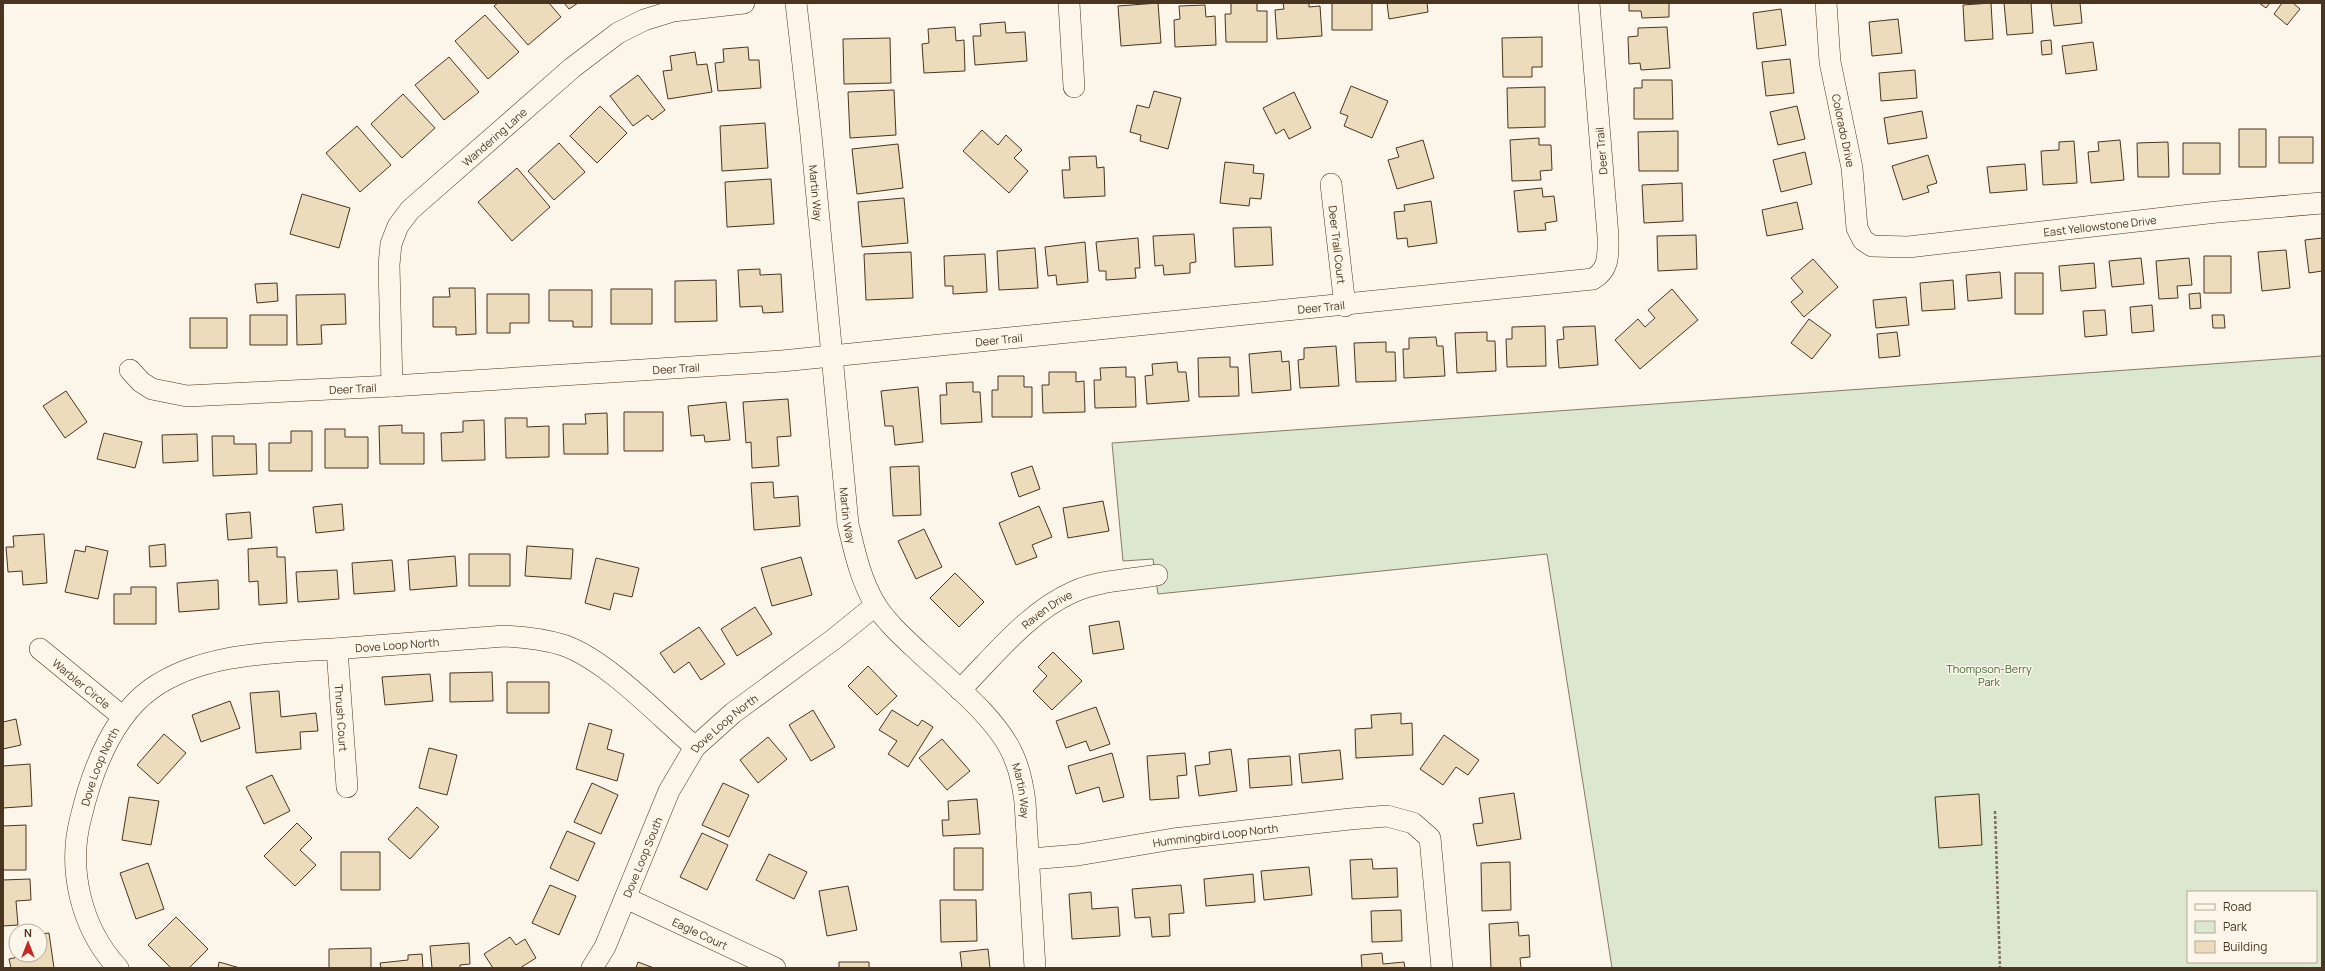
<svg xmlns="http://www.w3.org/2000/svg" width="2325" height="971" font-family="Manrope,sans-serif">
<rect width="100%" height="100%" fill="#fbf6e9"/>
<path fill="#dce7d0" stroke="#887966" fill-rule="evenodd" d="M2322,356V968H1612L1547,554L1158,594L1153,559L1123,561L1112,443ZM2188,892H2316V962H2188Z"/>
<path fill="#ecdcbc" stroke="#4a3520" d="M498,3H549L561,17L528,45L494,6Z
M564,3H578L569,9Z
M1158,3L1161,43L1121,46L1118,6Z
M1231,3H1257V11H1267V42H1226L1225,14H1231Z
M1283,3H1309V7L1320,6L1322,36L1277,39L1275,10L1284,9Z
M1332,3H1372V30H1332Z
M1387,3H1427L1428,12L1389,19Z
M1629,3H1669V17L1642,18L1641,11H1629Z
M1991,3L1993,39L1965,41L1963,5Z
M2004,3H2031L2033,33L2007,35Z
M2051,3H2080L2082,23L2054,26Z
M2259,3H2270L2266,8Z
M2282,3H2293L2300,9L2287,25L2274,14Z
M1205,5L1206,17L1215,16L1216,45L1175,47L1174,20L1180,19L1179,6Z
M1781,9L1786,45L1757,49L1753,13Z
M485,15L519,52L488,79L455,41Z
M1898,19L1902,53L1872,56L1869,22Z
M1005,22L1006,33L1025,32L1027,61L975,65L973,36H981L980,24Z
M955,27L956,41L964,40L965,71L924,73L922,44L929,43L928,29Z
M1667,27L1670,68L1641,70L1640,63L1629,64L1628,37L1638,36V28Z
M1542,37V67H1532V77H1503L1502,38Z
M890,38L891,83L844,84L843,39Z
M2051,40L2052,54L2042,55L2041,41Z
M2093,42L2097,70L2066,74L2062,46Z
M748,47L749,60H759L761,88L718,91L715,63L724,62L723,49Z
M695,52L697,65L707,64L712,92L668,99L663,71L672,70L670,56Z
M449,57L479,92L444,120L415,85Z
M1790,59L1794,93L1766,96L1762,62Z
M1915,70L1917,98L1881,101L1879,73Z
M638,75L665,110L652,120L648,115L633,126L610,96Z
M1642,80H1672L1673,119H1634V88H1642Z
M1351,86L1388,101L1372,138L1344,126L1348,116L1340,113Z
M1545,87V127L1508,128L1507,88Z
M894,90L896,135L850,138L848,92Z
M1154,91L1181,98L1168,149L1140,141L1141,135L1130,132L1137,105L1149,108Z
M1294,92L1311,128L1289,139L1284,129L1276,134L1263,108Z
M403,94L435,128L402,158L371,124Z
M600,106L627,133L597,163L570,136Z
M1797,106L1805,139L1778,145L1770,112Z
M1922,111L1927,138L1888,144L1884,118Z
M765,123L768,168L722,171L720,126Z
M357,126L391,165L360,192L326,153Z
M2239,129H2266V167H2239Z
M982,130L998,145L1006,135L1022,150L1014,158L1028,171L1009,193L963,151Z
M1678,131V171H1639L1638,132Z
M2279,137H2313V163H2279Z
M1539,138V145H1551L1552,170L1540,171L1541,180L1512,181L1510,140Z
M1423,140L1434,178L1397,189L1388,160L1399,157L1396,148Z
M2120,140L2124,180L2091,183L2088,152L2099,151L2098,142Z
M2074,141L2077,183L2043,185L2041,151L2059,150V142Z
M2168,142L2169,177H2138L2137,143Z
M559,143L585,172L554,200L528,171Z
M2183,143H2220V174H2183Z
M898,144L903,188L857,194L852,149Z
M1805,152L1812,184L1781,192L1773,160Z
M1928,155L1937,183L1927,186L1929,192L1903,200L1892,166Z
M1096,156L1097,168L1104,167L1105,196L1064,198L1062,170H1070L1069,157Z
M1225,162L1254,165L1253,173L1264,174L1261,199L1250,198L1249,206L1220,203Z
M2025,164L2027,190L1990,193L1987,167Z
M517,168L550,207L512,241L478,202Z
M771,179L774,224L727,227L725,182Z
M1682,183L1683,221L1644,223L1642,185Z
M1542,188L1543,197L1554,196L1557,221L1545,223L1546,230L1518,232L1514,191Z
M302,194L350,208L339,248L290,234Z
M904,198L908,243L862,247L858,202Z
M1431,201L1437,243L1408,247L1407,238L1397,239L1394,212L1405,211L1404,205Z
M1797,202L1803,229L1767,236L1762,210Z
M1271,227L1273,265L1235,267L1233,228Z
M1194,234L1196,262L1190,263V273L1164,275L1163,265L1155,266L1153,236Z
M1696,235L1697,269L1658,271L1657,236Z
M1138,238L1140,268H1135L1136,278L1106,280V271H1099L1096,242Z
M2322,238V271L2309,273L2305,240Z
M1085,242L1088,282L1057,285L1056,275L1048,276L1045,247Z
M1035,248L1038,288L999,290L997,251Z
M2286,250L2290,288L2262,291L2258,252Z
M911,252L913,298L866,300L864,254Z
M985,254L987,292L953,294V286H945L944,256Z
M2204,256H2231V293H2204Z
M2141,258L2144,284L2112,287L2109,261Z
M2189,258L2192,285L2177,286L2178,298L2159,299L2156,261Z
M1813,259L1838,287L1804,317L1791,302L1803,292L1791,278Z
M2094,263L2096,288L2061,291L2059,266Z
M760,269V275L781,274L783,312L763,313L762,306L740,307L738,270Z
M2000,272L2002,298L1968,301L1966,275Z
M2015,273H2043V314H2015Z
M716,280L717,321L675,322V281Z
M1953,280L1955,309L1922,311L1920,283Z
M277,283L278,301L257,303L255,284Z
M449,288H475L476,334L456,335V327H433V297H450Z
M611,289H652V324H611Z
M1672,289L1698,320L1640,369L1615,340L1638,319L1645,327L1655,318L1648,310Z
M549,290H592V327H573V321H549Z
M2200,293L2201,308L2190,309L2189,294Z
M345,294L346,324L321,325L322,344L297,345L296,295Z
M487,294H529V323H510V333H487Z
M1906,297L1909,325L1876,328L1873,300Z
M2152,305L2154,331L2132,333L2130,307Z
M2105,310L2107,335L2085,337L2083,311Z
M250,315H287V345H250Z
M2212,315H2224L2225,328H2213Z
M190,318H227V348H190Z
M1809,319L1831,335L1812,359L1791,343Z
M1545,326L1546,366L1507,367L1506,339H1512V327Z
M1595,326L1598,365L1559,368L1557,340L1564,339L1563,327Z
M1487,332V341H1495L1496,371L1457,373L1455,333Z
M1897,332L1900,356L1879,358L1877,334Z
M1436,337L1437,346H1443L1445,376L1404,378L1403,349H1409V338Z
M1386,342V352H1395L1396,381L1356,382L1354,343Z
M1336,346L1339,386L1300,388L1298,360L1304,359V348Z
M1281,351L1282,362L1289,361L1291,390L1252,393L1249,354Z
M1230,357V367H1238L1239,396L1199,397L1198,358Z
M1177,362L1178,372H1186L1189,401L1147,404L1145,376L1153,375L1152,364Z
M1126,367V377H1135L1136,407L1095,408L1094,380H1101L1100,368Z
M1049,372H1076V382L1084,381L1085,412L1043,413L1042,385H1049Z
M998,376H1024V387H1032V417H992V390H998Z
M973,382V392H980L982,422L941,424L940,395H947L946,383Z
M918,387L923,442L895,445L893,426H885L881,391Z
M66,391L87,422L65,438L43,406Z
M788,399L791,436L777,437L779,466L752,468L751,442L746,443L743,402Z
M726,402L730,440L705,442L704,435L691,436L688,406Z
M624,412H663V451H624Z
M607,413L608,454H564L563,424H586L585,414Z
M505,418H527V427L549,426V457L506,458Z
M484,420L485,460L442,461L441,433L463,432V421Z
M402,425V433H424V464H380L379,426Z
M325,429H345V437H368V468H325Z
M291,431H312V471H269V443H291Z
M104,433L142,442L135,468L97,459Z
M197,434L198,461L163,463L162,435Z
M212,436H234V444H256L257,474L213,476Z
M919,466L921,515L893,516L890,467Z
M1032,466L1040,489L1019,497L1011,473Z
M773,482L774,498L798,496L800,526L754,530L751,483Z
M1103,501L1109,531L1068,538L1063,508Z
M342,504L344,530L316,533L313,507Z
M1039,506L1052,537L1032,545L1037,557L1016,565L999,523Z
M250,512L252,538L228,540L226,514Z
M924,529L942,567L916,579L898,541Z
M44,534L47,583L23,585L22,571L8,572L6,547H14L13,536Z
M165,544L166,566L150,567L149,546Z
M86,546L108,551L98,599L65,592L75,550L85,552Z
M527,546L573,549L571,579L525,576Z
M277,547V557H285L287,603L259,605L258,581L249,582L248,549Z
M469,554H510V586H469Z
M455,556L457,586L410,590L408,560Z
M801,557L812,595L772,606L761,568Z
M596,558L639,568L632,597L614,593L610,610L585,603Z
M392,560L395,591L354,594L352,563Z
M337,570L339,599L298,602L296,572Z
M955,573L984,602L959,627L930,598Z
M218,580L219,609L179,612L177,583Z
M131,587H156V624H114V594H131Z
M755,607L772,634L737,656L721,629Z
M1119,621L1124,649L1093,654L1089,626Z
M699,627L725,664L701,680L689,662L674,673L660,653Z
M1053,652L1082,681L1052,710L1033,691L1047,676L1038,667Z
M868,666L897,696L877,715L848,686Z
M492,672L493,701L450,702V673Z
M430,674L433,701L385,705L382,677Z
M507,682H549V713H507Z
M279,691L281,717L316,713L318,731L300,732L301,749L256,753L250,693Z
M230,701L240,728L201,742L192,715Z
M1096,707L1110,744L1090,751L1086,741L1066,748L1056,721Z
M813,710L835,747L811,761L789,725Z
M892,710L918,726L922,720L933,727L908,767L888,754L897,741L879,730Z
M1401,713V724L1412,723L1413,755L1356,758L1355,729L1372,728L1371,715Z
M16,719L21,745L3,749V722Z
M589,723L612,730L607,749L624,754L617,781L576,769Z
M164,734L186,753L158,784L137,765Z
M1444,735L1479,760L1468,775L1456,767L1443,785L1420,769Z
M768,737L787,759L758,783L740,760Z
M942,739L970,771L947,790L919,758Z
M429,748L457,755L447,795L419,788Z
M1231,749L1237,791L1199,796L1195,766L1210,764L1209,752Z
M1340,750L1343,779L1302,783L1299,754Z
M1112,753L1124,797L1103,802L1099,787L1076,794L1068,766Z
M1185,753L1187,775L1177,776L1179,798L1150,800L1147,756Z
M1290,756L1292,785L1250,788L1248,759Z
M30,764L32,806L3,808V766Z
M272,775L290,811L264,824L246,787Z
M592,783L618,795L601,834L574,822Z
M723,783L749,795L729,837L702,825Z
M1514,793L1521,839L1477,846L1473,824L1483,823L1479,798Z
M1979,794L1982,845L1939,848L1935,797Z
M129,797L159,801L151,845L122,840Z
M977,799L980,834L943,836L942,820H949L948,801Z
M417,807L439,827L410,859L388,839Z
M297,823L312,838L300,850L316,865L295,886L264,856Z
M26,825V870H3V826Z
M567,831L595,843L578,881L550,868Z
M702,833L728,845L707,890L680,877Z
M954,848H983V890H954Z
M341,852H380V890H341Z
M769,854L807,872L794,899L756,880Z
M1372,859L1373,869L1397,868L1398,897L1352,899L1350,860Z
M1510,862L1511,910L1482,911L1481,863Z
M148,863L164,909L136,919L120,873Z
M1309,867L1312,895L1264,900L1261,871Z
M1253,874L1255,902L1206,906L1204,879Z
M30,879L31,900L16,901L18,925L3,926V880Z
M550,885L576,896L559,935L532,923Z
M1181,885L1184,913L1169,914L1170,936L1152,937L1150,917L1135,918L1132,889Z
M848,886L857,930L827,936L819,891Z
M1091,892L1092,909L1118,907L1120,936L1072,939L1069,894Z
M940,900H976L977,941L941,942Z
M1401,910L1402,941L1372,942L1371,911Z
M176,917L208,949L189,968H171L148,945Z
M1518,922L1519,936L1529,935L1530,957L1520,958L1521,968H1491L1489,924Z
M49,933L54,968H11L9,959L18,957V955H40V934Z
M510,937L516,945L525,939L536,958L520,968H493L484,954Z
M469,943L470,964L460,965V968H432L430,946Z
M371,948V968H329V949Z
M988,949L990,968H962L960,952Z
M1382,953L1383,964L1404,962L1405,968H1362L1361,955Z
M422,954L423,968H381L380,963L408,960V955Z
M219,962L240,968H218Z
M638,962L654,968H636Z
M839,962H869V968H839Z"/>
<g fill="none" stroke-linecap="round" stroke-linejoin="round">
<defs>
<g id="minor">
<path id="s1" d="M796,3L811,135L848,524C855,553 860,578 875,604C886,622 904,638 920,653C949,680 998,719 1013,755C1020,770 1023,786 1025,802L1035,968"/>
<path d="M1069,3L1074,87"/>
<path id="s2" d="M1826,3L1830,62L1852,168L1857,228L1863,240L1872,246L1908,247L2217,212L2322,203"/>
<path id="s3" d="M1331,184L1345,306"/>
<path id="s4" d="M130,370L141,382L152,389L187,396L392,386L782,361L1593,279C1610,269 1608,254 1608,236L1589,3"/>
<path id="s5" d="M392,386L389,265L391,244L398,226L410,210L572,68L618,33L644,20L673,11L744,3"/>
<path id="s6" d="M40,649L123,717"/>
<path id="s7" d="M337,649L347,787"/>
<path id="s8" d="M960,690C994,656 1028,612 1073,592C1099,580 1130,580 1157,575"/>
<path id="s9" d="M1030,859L1078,855L1173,839L1350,819L1387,816L1413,823L1430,838L1442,968"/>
<path id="s10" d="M626,898L775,968"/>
<path id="s11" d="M118,968C81,928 67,869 81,817C92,771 111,718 151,689C206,650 283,653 347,648C400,644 453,640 505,636C525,637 544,639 563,645C607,660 659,716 695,747"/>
<path id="s12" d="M592,968L605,947L669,791L695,747L733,713L834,639L876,605"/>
</g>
</defs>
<use href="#minor" stroke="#4a3520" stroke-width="22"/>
<path stroke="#7f6f5c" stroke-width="2.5" stroke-dasharray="3 2" stroke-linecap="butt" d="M1995,811L2000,968"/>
<use href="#minor" stroke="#fbf6e9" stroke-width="21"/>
</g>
<g text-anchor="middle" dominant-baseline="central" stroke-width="3" stroke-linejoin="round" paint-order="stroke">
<g font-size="11" fill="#4a3520" stroke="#fbf6e9">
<text stroke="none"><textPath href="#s2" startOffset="129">Colorado Drive</textPath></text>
<text stroke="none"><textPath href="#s5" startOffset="293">Wandering Lane</textPath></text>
<text transform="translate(1601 151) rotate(-95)">Deer Trail</text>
<text stroke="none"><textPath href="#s1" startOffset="191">Martin Way</textPath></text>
<text stroke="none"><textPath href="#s2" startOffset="481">East Yellowstone Drive</textPath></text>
<text stroke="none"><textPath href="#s3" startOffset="61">Deer Trail Court</textPath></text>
<text stroke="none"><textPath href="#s4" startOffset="1203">Deer Trail</textPath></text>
<text stroke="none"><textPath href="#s4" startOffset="879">Deer Trail</textPath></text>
<text stroke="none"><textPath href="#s4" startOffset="555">Deer Trail</textPath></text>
<text stroke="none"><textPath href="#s4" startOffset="231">Deer Trail</textPath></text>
<text stroke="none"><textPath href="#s1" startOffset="515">Martin Way</textPath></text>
<text stroke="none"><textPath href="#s8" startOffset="119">Raven Drive</textPath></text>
<text stroke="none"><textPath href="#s11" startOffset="564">Dove Loop North</textPath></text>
<text stroke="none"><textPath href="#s6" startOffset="54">Warbler Circle</textPath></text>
<text stroke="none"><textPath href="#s12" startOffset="282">Dove Loop North</textPath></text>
<text stroke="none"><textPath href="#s7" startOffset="69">Thrush Court</textPath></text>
<text stroke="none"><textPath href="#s11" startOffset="216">Dove Loop North</textPath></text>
<text stroke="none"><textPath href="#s1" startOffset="851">Martin Way</textPath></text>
<text stroke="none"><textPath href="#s9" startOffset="187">Hummingbird Loop North</textPath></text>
<text stroke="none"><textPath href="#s12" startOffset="122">Dove Loop South</textPath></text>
<text stroke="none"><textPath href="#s10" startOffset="82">Eagle Court</textPath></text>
</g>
<g font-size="11" fill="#436837" stroke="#fbf6e9">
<text x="1989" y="668">Thompson-Berry<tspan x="1989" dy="13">Park</tspan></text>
</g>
</g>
<rect width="2325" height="971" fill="none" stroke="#4a3520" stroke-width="8"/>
<rect x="2187" y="891" width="130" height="72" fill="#fbf6e9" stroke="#b4a999"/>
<rect x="2195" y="904" width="20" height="6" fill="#fbf6e9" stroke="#b4a999"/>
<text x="2223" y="911" font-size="12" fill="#4a3520">Road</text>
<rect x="2195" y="921" width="20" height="12" fill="#dce7d0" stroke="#b4a999"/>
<text x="2223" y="931" font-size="12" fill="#4a3520">Park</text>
<rect x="2195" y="941" width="20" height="12" fill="#ecdcbc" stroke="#b4a999"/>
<text x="2223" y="951" font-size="12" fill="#4a3520">Building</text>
<g transform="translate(28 943)"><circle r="19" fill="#fbf6e9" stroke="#b4a999"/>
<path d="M0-3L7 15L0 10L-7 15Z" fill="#c62828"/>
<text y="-6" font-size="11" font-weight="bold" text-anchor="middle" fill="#4a3520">N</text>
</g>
</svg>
